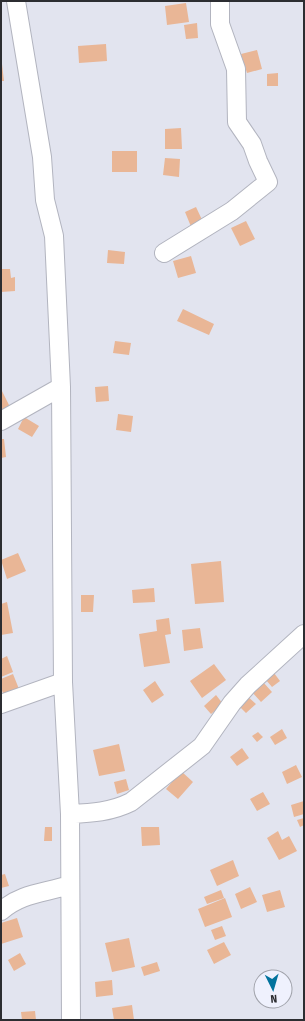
<svg xmlns="http://www.w3.org/2000/svg" width="305" height="1021" font-family="'Fira Sans Condensed',sans-serif">
<rect width="100%" height="100%" fill="#e2e4ef"/>
<path fill="#e9b696" d="M186,3L189,22L167,25L165,6Z
M197,23L198,38L186,39L184,25Z
M106,44L107,61L79,63L78,46Z
M257,50L262,69L247,73L241,54Z
M2,64L4,81H1V65Z
M278,73V86H267V74Z
M181,128L182,149H165V129Z
M112,151H137V172H112Z
M165,158L180,159L179,177L163,175Z
M196,207L204,224L192,229L185,212Z
M246,221L255,239L240,246L231,228Z
M108,250L125,252L124,264L107,263Z
M191,256L196,273L178,278L173,261Z
M1,269H10L11,278L15,277V291L1,292Z
M183,309L214,324L209,335L177,321Z
M115,341L131,343L129,355L113,353Z
M108,386L109,401L96,402L95,387Z
M1,389L10,407L1,411Z
M118,414L133,416L131,432L116,430Z
M24,417L39,426L32,437L18,429Z
M1,439H4L6,457L1,458Z
M18,553L26,571L7,579L1,560Z
M221,561L224,602L195,604L191,564Z
M154,588L155,602L133,603L132,590Z
M81,595H94L93,612H81Z
M7,602L13,633L1,635V604Z
M169,618L171,634L165,635L170,663L144,667L139,634L157,631L156,620Z
M200,628L203,648L184,651L182,630Z
M7,656L13,672L1,677V659Z
M214,664L226,680L202,698L190,681Z
M274,673L280,681L272,687L266,680Z
M13,674L19,689L4,696L1,688V679Z
M155,681L164,695L152,703L143,690Z
M263,682L272,692L261,702L252,692Z
M216,695L223,704L211,714L204,706Z
M246,695L256,704L246,713L237,704Z
M282,729L287,738L275,745L270,737Z
M258,732L263,737L257,742L252,736Z
M119,744L125,771L99,776L93,750Z
M242,748L249,758L237,766L230,757Z
M296,765L302,777L287,784L282,772Z
M181,771L193,782L178,799L166,789Z
M126,779L129,790L117,794L114,782Z
M263,792L270,804L257,811L250,799Z
M304,801V814L294,817L291,805Z
M304,818V825L300,827L297,820Z
M45,827H52V841H44Z
M141,827H159L160,845L142,846Z
M278,831L282,840L289,836L297,851L279,860L267,838Z
M233,860L239,876L217,886L210,870Z
M5,874L9,886L1,888V875Z
M250,887L257,902L241,909L235,894Z
M221,890L224,898L207,904L204,897Z
M280,890L285,907L267,912L262,895Z
M225,898L232,917L205,927L198,909Z
M17,918L23,937L1,944V923Z
M222,926L226,936L215,940L211,930Z
M129,938L135,967L112,972L105,943Z
M224,942L231,955L214,964L207,950Z
M20,953L26,964L14,971L8,960Z
M157,962L160,971L144,976L141,967Z
M112,980L113,995L96,997L95,982Z
M132,1005L134,1020H114L112,1008Z
M35,1011L36,1020H22L21,1012Z"/>
<g fill="none" stroke-linecap="round" stroke-linejoin="round">
<defs>
<path id="minor" d="M16,1L42,157L45,200L54,236L61,387L63,682L70,814L71,1020
M164,253L232,211L268,182L258,161L252,144L237,122L236,69L220,24V1
M1,421L61,387
M1,704L63,682
M70,814C92,813 111,812 131,802L202,746L232,703L248,685L304,634
M1,911C21,893 45,893 69,885"/>
</defs>
<use href="#minor" stroke="#b2b4bf" stroke-width="20"/>
<use href="#minor" stroke="#fff" stroke-width="18"/>
</g>
<rect width="305" height="1021" fill="none" stroke="#2c2d31" stroke-width="4"/>
<g transform="translate(273 989) rotate(175)"><circle r="19" fill="#eff1fd" stroke="#a1a3ab"/>
<path d="M0-3L7 15L0 10L-7 15Z" fill="#01729d"/>
<text y="-6" font-size="11" font-weight="bold" text-anchor="middle" fill="#2c2d31">N</text>
</g>
</svg>
